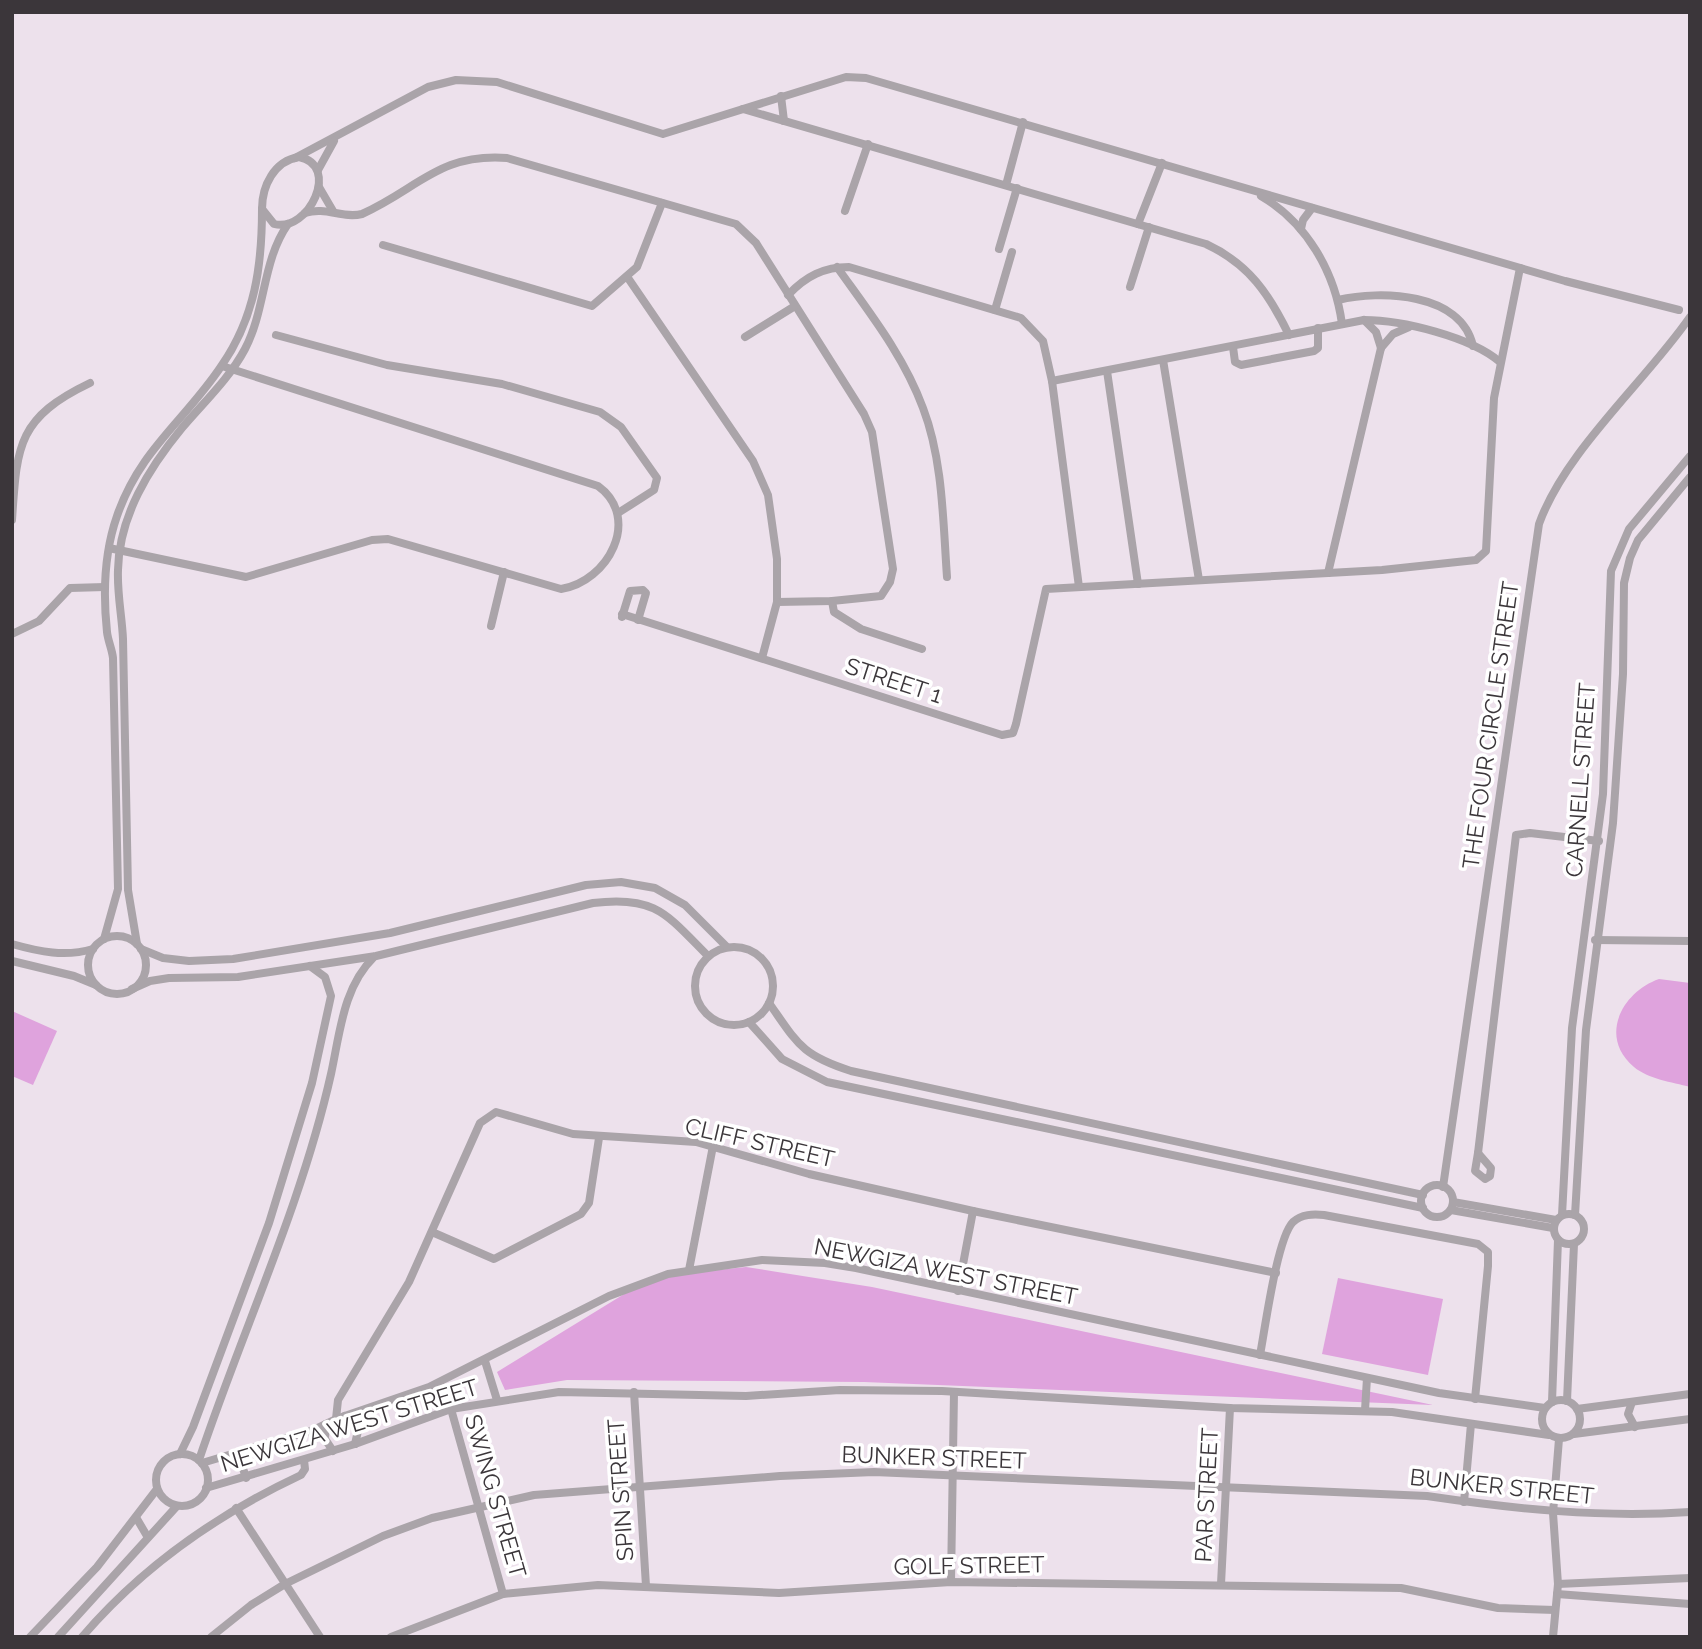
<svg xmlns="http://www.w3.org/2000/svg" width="1702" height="1649" viewBox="0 0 1702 1649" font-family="Raleway,sans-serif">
	<rect width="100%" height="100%" fill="#ede1ec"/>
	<g fill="#dfa3dd">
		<path d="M1659,979L1690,983V1087C1672,1082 1648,1079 1634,1067C1598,1037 1622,992 1659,979Z"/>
		<polygon points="12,1011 57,1031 33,1085 12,1076"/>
		<polygon points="746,1267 872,1287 1433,1405 864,1382 567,1380 505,1390 497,1372 652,1277"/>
		<polygon points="1338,1278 1443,1299 1428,1375 1322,1354"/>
	</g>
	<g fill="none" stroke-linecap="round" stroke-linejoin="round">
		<g stroke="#aaa4a9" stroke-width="8">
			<polyline points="781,96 784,121"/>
			<path d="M743,109L1206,244C1249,264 1269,294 1289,335"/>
			<path d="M299,157C341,165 309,233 274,224L262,209C262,186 274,161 299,157Z"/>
			<polyline points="295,158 428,87 456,80 497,82 663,134 846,77 866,78 1565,281 1679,310"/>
			<polyline points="318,170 334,141"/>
			<polyline points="1006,185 1023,122"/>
			<polyline points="319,187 333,211"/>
			<path d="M1261,196C1307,223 1335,272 1342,324"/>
			<polyline points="845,211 868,144"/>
			<path d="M305,213C326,206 342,219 362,214C418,189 439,153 507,158L736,224L756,243L864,414L872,432L893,569L890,582L881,596L832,601L777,602V559L768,495L753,461L628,278"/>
			<polyline points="1138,224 1162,163"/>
			<polyline points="1301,229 1303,220 1312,208"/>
			<polyline points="383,245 592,306 637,267 662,203"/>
			<polyline points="999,249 1017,188"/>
			<path d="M837,267C869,312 904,356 923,408C943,460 943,522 947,577"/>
			<polyline points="1130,287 1149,227"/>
			<path d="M788,295C806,276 824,267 849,267L1021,318L1043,341L1052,381L1079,587"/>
			<path d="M1338,300C1380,290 1461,292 1473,346"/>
			<polyline points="995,310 1012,252"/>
			<polyline points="1364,320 1376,332 1381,348"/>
			<polyline points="276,335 387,365 502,384 600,412 621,427 657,478 654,490 618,513"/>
			<polyline points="745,337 795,306"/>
			<polyline points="1233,347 1235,362 1241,365 1314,351 1318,348 1318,328"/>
			<polyline points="1163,360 1199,580"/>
			<polyline points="1107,371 1138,584"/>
			<path d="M1052,381L1364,320C1402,320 1471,337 1500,362"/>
			<path d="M12,520C17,446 17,418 90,383"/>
			<path d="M109,548L246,577L372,540L388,539L561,589C608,582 642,518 598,486L222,366"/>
			<polyline points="1328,573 1381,348 1393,334 1409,327"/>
			<polyline points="832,601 834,612 861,629 922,649"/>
			<polyline points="622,614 1002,735 1013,733 1016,724 1046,589 1382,570 1476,560 1486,551 1494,398 1520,268"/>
			<polyline points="622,617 630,591 643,590 646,593 638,620"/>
			<polyline points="491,626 504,572"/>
			<polyline points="12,634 39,621 70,588 105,587"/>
			<polyline points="762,658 777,602"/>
			<circle cx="117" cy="965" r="29"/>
			<path d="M104,939L118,889L113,658C112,649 108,641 107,632C103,594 104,553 117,516C140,449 185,421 222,365C255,317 262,266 262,209"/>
			<polyline points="1595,940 1690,941"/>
			<path d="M12,944C40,952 65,957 93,949"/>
			<path d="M137,944L128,890L123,639C122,616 117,594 118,570C119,516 149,468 182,428C204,402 229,379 245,349C266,309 262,261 288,224"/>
			<circle cx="734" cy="986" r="39"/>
			<polyline points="141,949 163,958 189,961 233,959 390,933 586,885 621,882 655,888 685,905 727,947"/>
			<polyline points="12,961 74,976 96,985"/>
			<path d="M132,989L150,981L169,978L238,977L376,956L593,903C656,895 667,915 708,956"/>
			<path d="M769,1003C798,1044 801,1055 851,1071L1423,1195"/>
			<polyline points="749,1022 782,1059 827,1082 1423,1208"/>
			<polyline points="1478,1153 1516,835 1530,833 1599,841"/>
			<polygon points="1478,1153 1491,1168 1490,1176 1485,1179 1475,1171"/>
			<circle cx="1437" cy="1201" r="16"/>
			<path d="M1443,1187L1539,524C1565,451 1645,382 1690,317"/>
			<polyline points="1453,1202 1556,1220"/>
			<polyline points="1451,1210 1553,1228"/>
			<circle cx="1569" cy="1229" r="15"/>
			<polyline points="1562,1215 1572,1028 1603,794 1611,571 1629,529 1690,456"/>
			<polyline points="1575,1215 1586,1030 1613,823 1623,674 1624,583 1630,558 1638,540 1690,477"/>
			<polyline points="432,1232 494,1259 581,1214 589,1203 599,1138"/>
			<polyline points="689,1270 713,1146"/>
			<polyline points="958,1291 973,1211"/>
			<path d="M1260,1355C1265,1329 1277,1238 1293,1222C1302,1214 1313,1214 1324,1215L1478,1244L1488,1252V1266L1475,1399"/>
			<polyline points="485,1361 497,1400"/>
			<polyline points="634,1392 646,1586"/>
			<circle cx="1561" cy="1419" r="19"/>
			<polyline points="1567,1401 1574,1244"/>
			<polyline points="1552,1402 1558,1240"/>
			<polyline points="1632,1402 1628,1414 1635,1427"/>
			<polyline points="451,1409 503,1594"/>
			<polyline points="1577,1409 1690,1394"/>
			<polyline points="1365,1410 1367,1378"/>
			<polyline points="345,1416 351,1419 358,1431 355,1444"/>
			<polyline points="336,1419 338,1400 409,1282 480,1123 496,1112 573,1134 696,1142 809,1174 973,1211 1276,1273"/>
			<polyline points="326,1424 325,1439 333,1451"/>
			<polyline points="1574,1434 1690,1419"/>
			<polyline points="238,1452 246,1478"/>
			<circle cx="182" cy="1480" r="26"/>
			<polyline points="180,1454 193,1427 269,1223 312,1083 331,996 325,977 310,966"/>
			<path d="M199,1460C242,1331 301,1207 331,1074C340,1033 343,987 374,957"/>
			<polyline points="202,1463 313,1430 336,1419 429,1387 609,1296 668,1274 762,1260 825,1263 856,1268 1439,1393 1545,1408"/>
			<polyline points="206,1488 355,1444 451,1409 559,1392 746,1396 840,1390 942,1391 1230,1408 1392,1412 1549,1435"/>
			<polyline points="1464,1502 1471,1424"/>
			<polyline points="236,1508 320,1637"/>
			<polyline points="137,1519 147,1536"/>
			<polyline points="951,1582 954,1392"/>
			<polyline points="1221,1584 1230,1408"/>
			<polyline points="1558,1584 1690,1578"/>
			<polyline points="1557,1594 1690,1604"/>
			<polyline points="30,1637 97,1567 157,1489"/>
			<polyline points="58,1637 177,1506"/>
			<path d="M82,1637C142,1567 218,1514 301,1475L305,1469L304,1460"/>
			<path d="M211,1637L251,1605L285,1584L383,1536L432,1518L534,1495L780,1476L874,1472L1427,1496C1515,1509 1600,1518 1690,1512"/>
			<polyline points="391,1637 503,1594 598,1585 779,1593 951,1582 1401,1588 1498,1608 1555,1610"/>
			<polyline points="1553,1637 1558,1584 1553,1513 1559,1439"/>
		</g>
	</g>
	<g text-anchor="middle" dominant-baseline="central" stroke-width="7" stroke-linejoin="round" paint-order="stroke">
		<g font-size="23" fill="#3b363a" stroke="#fff">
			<text transform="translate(894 680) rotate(18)">STREET 1</text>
			<text transform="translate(1490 725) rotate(-82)">THE FOUR CIRCLE STREET</text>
			<text transform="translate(1580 780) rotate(-86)">CARNELL STREET</text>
			<text transform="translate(760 1142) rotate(13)">CLIFF STREET</text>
			<text transform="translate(946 1271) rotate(11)">NEWGIZA WEST STREET</text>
			<text transform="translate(349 1425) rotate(-17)">NEWGIZA WEST STREET</text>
			<text transform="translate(934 1457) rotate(2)">BUNKER STREET</text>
			<text transform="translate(1502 1486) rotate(6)">BUNKER STREET</text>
			<text transform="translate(620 1490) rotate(-94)">SPIN STREET</text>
			<text transform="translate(1206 1495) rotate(-87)">PAR STREET</text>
			<text transform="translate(496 1496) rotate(74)">SWING STREET</text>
			<text transform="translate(969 1565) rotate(-1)">GOLF STREET</text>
		</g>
	</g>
	<rect width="1702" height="1649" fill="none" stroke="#3b363a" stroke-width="28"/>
</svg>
